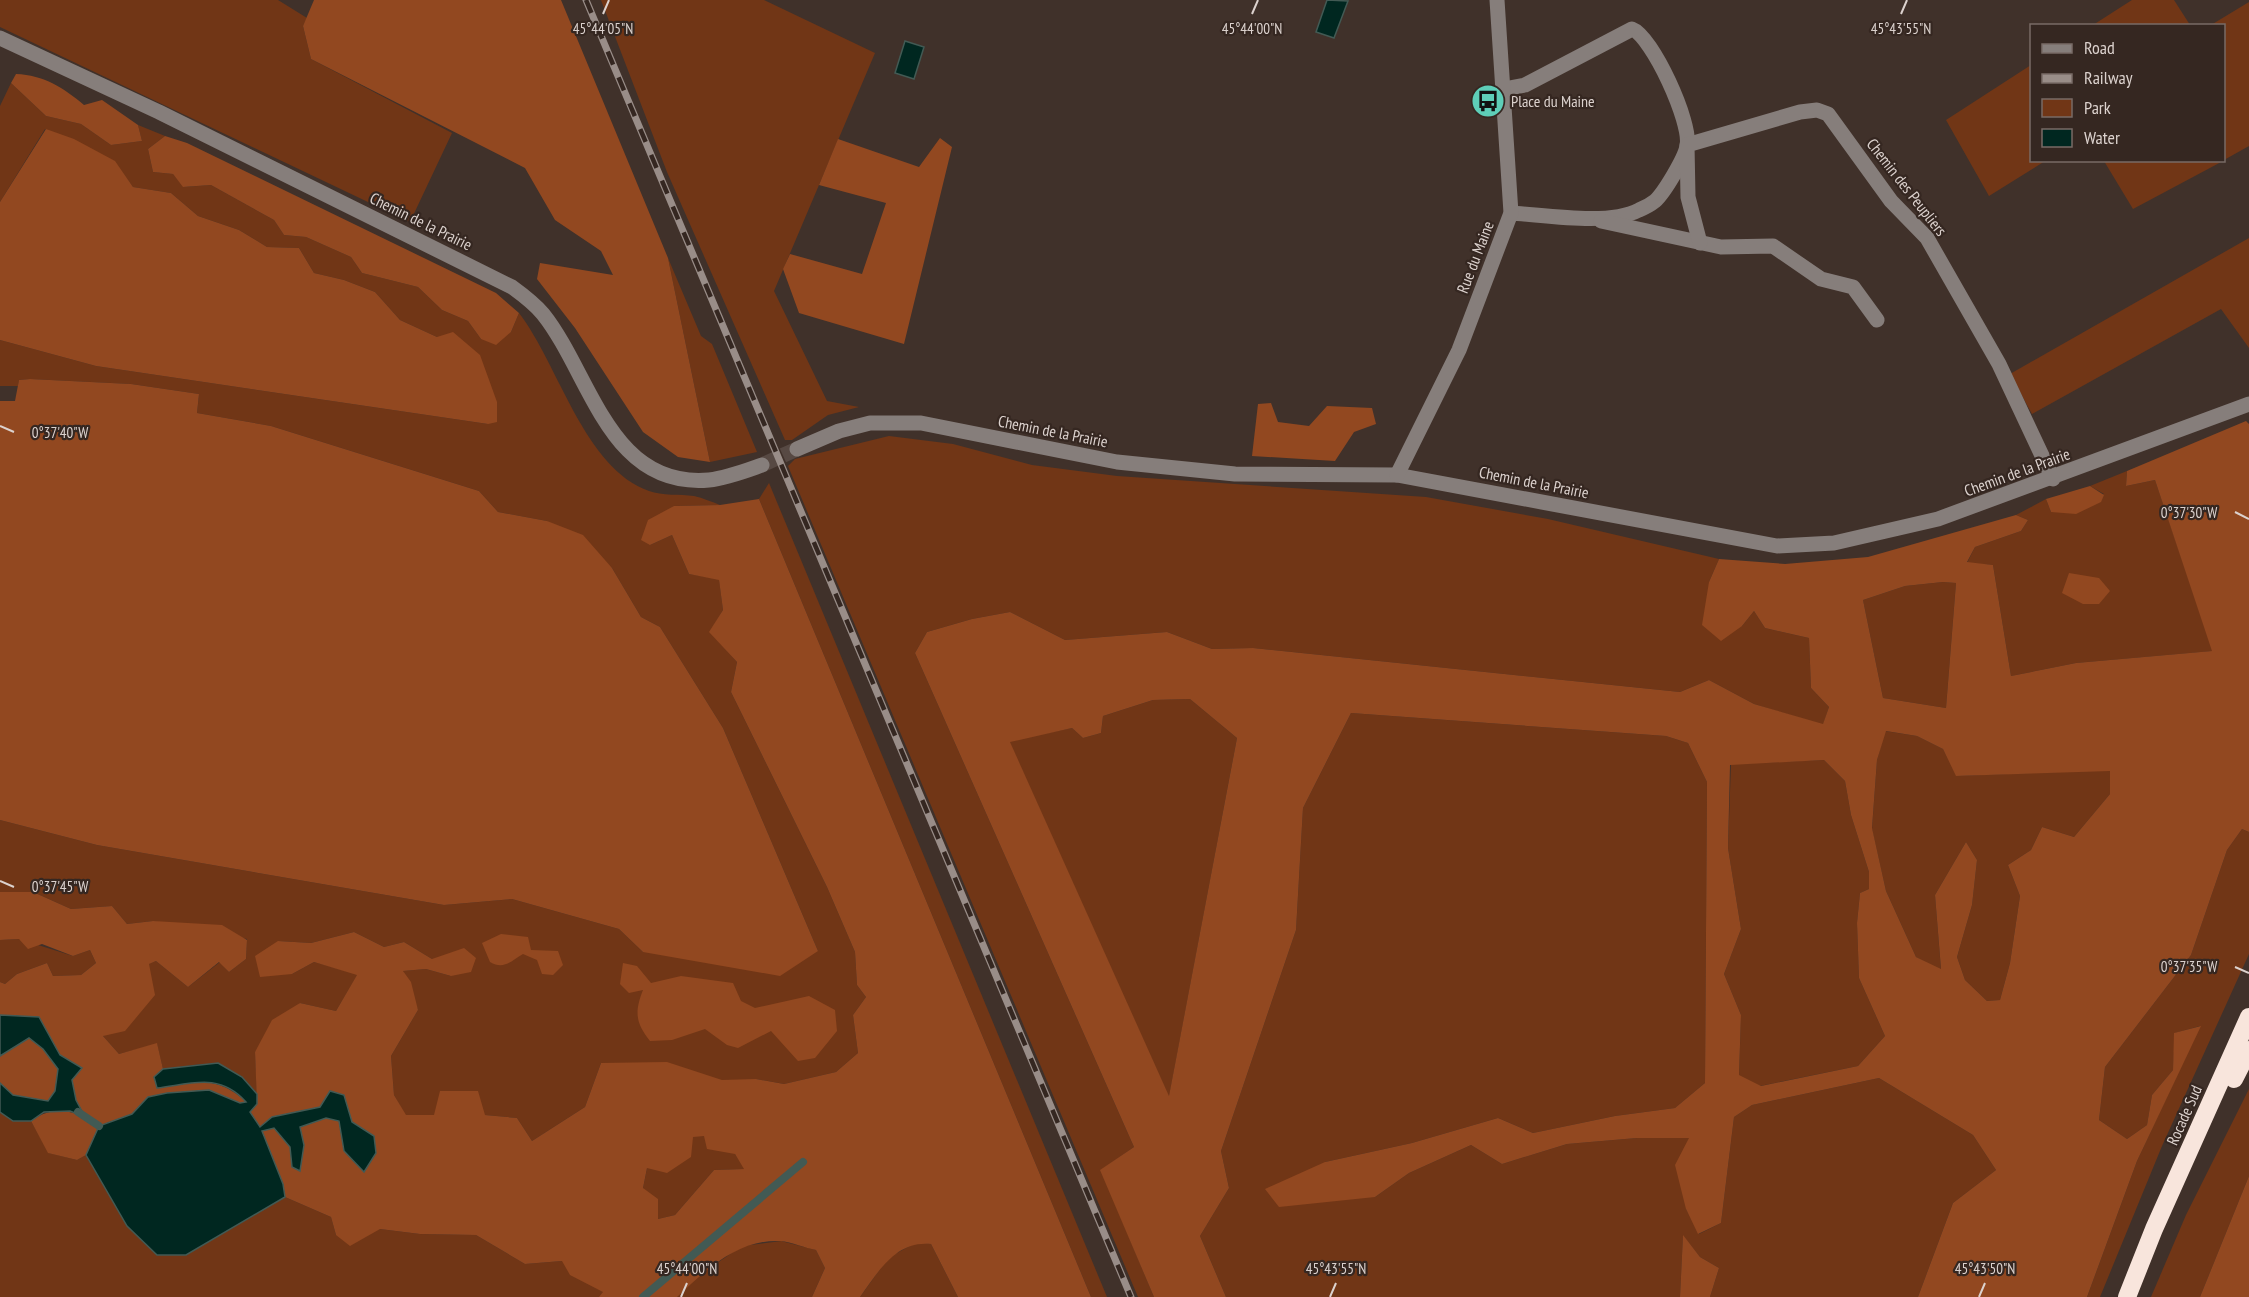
<svg xmlns="http://www.w3.org/2000/svg" width="2249" height="1297" viewBox="0 0 2249 1297" font-family="'PT Sans Narrow',sans-serif">
	<rect width="100%" height="100%" fill="#40312a"/>
	<g fill="#713616">
		<polygon points="0,0 278,0 307,18 303,26 311,59 452,133 410,222 0,27"/>
		<polygon points="601,0 764,0 875,53 774,291 827,401 859,407 828,415 792,440 785,440 667,172"/>
		<polygon points="2132,0 2174,0 2190,25 2093,25"/>
		<polygon points="2249,2 2249,146 2224,160 2224,26 2211,25"/>
		<polygon points="2031,65 2032,160 2045,161 1989,196 1946,120"/>
		<path d="M11,83L46,116L81,124L111,145L142,141L138,125L165,136L148,149L153,172L173,174L184,187L211,185L274,220L284,235L306,237L351,257L362,273L418,287L442,310L468,321L481,339L511,332L519,313C559,365 584,468 649,491C662,496 680,494 694,496C703,498 712,502 720,505L674,506L650,545L672,535L689,574L719,579L723,610L710,632L737,662L731,692L827,887L855,952L857,985L866,997L853,1015L858,1053L836,1072L784,1084L756,1079L735,1154L745,1169L714,1170L675,1215L658,1219L643,1188L647,1168L601,1063L585,1107L532,1141L517,1118L485,1115H405L394,1095L391,1056L418,1010L403,971L426,969L451,976L432,959L404,942L384,947L354,932L311,943L278,941L292,974L314,962L358,974L336,1011L300,1003L255,1052L257,1094C221,1054 212,1064 163,1069L157,1044L119,1054L103,1036L148,964L156,961L188,987L220,962L229,972L246,959L247,939L153,921L127,924L112,906L71,909L33,892H0V820L97,845L444,905L512,899L619,929L643,952L818,951L723,728L660,627L641,617L612,568L547,521L498,512L479,491L271,426L197,413L199,394L131,384L30,379L19,380L18,386H0V340L96,366L488,424L437,337L400,320L375,292L344,280L314,273L299,248L267,247L239,230L198,216L171,193L133,187L114,161L45,129L0,202V106Z"/>
		<polygon points="2104,161 2223,161 2133,209"/>
		<polygon points="2249,238 2249,348 2221,309 2032,414 2010,374"/>
		<polygon points="668,258 701,336 712,344 757,452 710,462"/>
		<polygon points="889,436 953,444 1032,465 1117,476 1426,497 1548,519 1719,559 1709,582 1742,626 1754,611 1765,628 1809,638 1811,688 1829,707 1823,725 1754,704 1709,680 1680,692 1253,648 1212,649 1167,632 1065,640 1010,612 972,619 927,632 915,653 1134,1147 1101,1170 1154,1297 1138,1297 788,466 795,459"/>
		<polygon points="2127,471 2126,486 2155,480 2213,651 2076,663 2011,676 1993,565 1967,563 1975,547 2021,531 2028,520 2016,515 2046,499 2051,512 2104,494 2090,486"/>
		<polygon points="769,483 1107,1297 1091,1297 759,499"/>
		<polygon points="1943,582 1956,583 1946,708 1883,698 1863,600 1905,586"/>
		<polygon points="1190,699 1237,738 1169,1097 1009,741 1072,728 1083,738 1101,733 1103,716 1153,700"/>
		<polygon points="1351,713 1666,736 1688,743 1707,782 1705,1083 1675,1108 1615,1116 1533,1133 1498,1118 1412,1143 1325,1162 1375,1197 1409,1173 1471,1145 1502,1164 1567,1144 1637,1138 1690,1138 1686,1209 1699,1234 1721,1223 1734,1117 1752,1105 1879,1078 1973,1135 1996,1170 1953,1203 1918,1297 1710,1297 1719,1268 1700,1257 1683,1236 1680,1297 1226,1297 1200,1236 1229,1188 1221,1151 1296,930 1303,808"/>
		<polygon points="1885,731 1917,736 1943,749 1957,776 2110,770 2110,794 2074,837 2042,827 2031,850 2008,865 2020,896 2010,963 2000,1000 1987,1001 1965,980 1957,957 1972,905 1977,860 1966,842 1935,895 1941,970 1916,957 1886,891 1872,829 1877,760"/>
		<polygon points="1824,760 1845,781 1851,815 1869,872 1869,889 1860,893 1857,923 1859,978 1885,1036 1858,1066 1760,1086 1739,1076 1741,1015 1724,974 1741,929 1728,848 1731,764"/>
		<polygon points="2242,829 2249,832 2249,954 2162,1146 2100,1297 2087,1297 2137,1161 2200,1026 2175,1033 2173,1070 2152,1095 2147,1125 2127,1139 2099,1120 2105,1067 2191,955 2227,850"/>
		<polygon points="19,939 73,956 90,950 96,963 81,975 53,976 47,963 17,974 5,984 0,982 0,940"/>
		<polygon points="2249,1089 2249,1176 2200,1297 2151,1297 2186,1215"/>
		<polygon points="0,1112 13,1121 31,1121 49,1153 77,1160 86,1155 127,1226 157,1255 212,1240 285,1197 331,1217 336,1235 380,1229 420,1234 476,1235 525,1264 562,1261 704,1272 742,1246 781,1241 816,1250 825,1268 812,1297 0,1297"/>
		<polygon points="917,1242 931,1244 958,1297 860,1297 888,1258"/>
	</g>
	<g fill="#924820" fill-rule="evenodd">
		<polygon points="314,0 561,0 668,258 710,462 678,457 643,432 575,328 537,279 540,263 613,275 601,251 555,220 525,168 311,59 303,26"/>
		<path d="M16,74C44,75 64,88 84,105L102,100L138,125L142,141L111,145L81,124L46,116L11,83Z"/>
		<polygon points="46,129 74,139 115,161 133,187 171,193 198,216 239,230 267,247 299,248 314,273 344,280 375,292 400,320 437,337 453,332 480,355 497,402 497,422 488,424 96,366 0,340 0,202"/>
		<polygon points="165,136 187,143 496,293 519,313 511,332 496,345 481,339 468,321 442,310 418,287 362,273 351,257 306,237 284,235 274,220 211,185 183,187 173,174 153,172 148,149"/>
		<polygon points="940,138 952,147 904,344 799,313 783,269 790,254 862,274 886,203 819,185 838,139 919,167"/>
		<polygon points="30,379 131,384 199,394 197,413 271,426 479,491 498,512 547,521 583,535 612,568 641,617 660,627 723,728 818,951 780,976 643,952 619,929 512,899 444,905 97,845 0,820 0,401 15,401 19,380"/>
		<polygon points="1271,403 1278,422 1309,426 1327,406 1372,408 1376,424 1354,432 1335,461 1252,456 1258,404"/>
		<path d="M2246,421L2249,424V832L2242,829L2227,850L2191,955L2105,1067L2099,1120L2127,1139L2147,1125L2152,1095L2173,1070L2174,1033L2201,1026L2137,1161L2087,1297H1918L1953,1203L1996,1170L1973,1135L1879,1078L1752,1105L1734,1117L1721,1223L1698,1234L1686,1209L1675,1165L1689,1138H1637L1567,1144L1502,1164L1471,1145L1409,1173L1375,1197L1279,1207L1265,1189L1325,1162L1412,1143L1498,1118L1533,1133L1615,1116L1675,1108L1705,1083L1707,782L1688,743L1666,736L1351,713L1303,808L1296,930L1221,1151L1229,1188L1200,1236L1226,1297H1154L1100,1170L1134,1147L915,653L927,632L972,619L1010,612L1065,640L1167,632L1212,649L1253,648L1680,692L1709,680L1754,704L1823,724L1829,707L1811,688L1809,638L1765,628L1754,611L1742,626L1721,641L1702,625L1709,582L1719,559L1785,564L1868,557L2016,515L2028,520L2021,531L1975,547L1967,562L1993,565L2011,676L2076,663L2212,651L2155,480L2126,486L2127,471ZM1943,582L1956,583L1946,708L1883,698L1863,600L1905,586ZM1190,699L1237,738L1169,1096L1010,742L1072,728L1083,738L1101,733L1103,716L1153,700ZM1886,731L1917,736L1943,749L1956,776L2110,771V794L2074,837L2042,827L2031,850L2008,865L2020,896L2010,963L2000,1000L1987,1001L1965,980L1957,957L1972,905L1977,860L1966,842L1935,895L1941,969L1916,957L1886,891L1872,828L1877,760ZM1824,760L1845,781L1851,815L1869,872V889L1860,893L1857,923L1859,978L1885,1036L1858,1066L1761,1086L1739,1075L1741,1015L1724,974L1741,929L1728,848L1730,765Z"/>
		<polygon points="2090,486 2104,495 2101,502 2076,514 2051,512 2046,499"/>
		<path d="M759,499L1091,1297H958L931,1244C896,1240 878,1272 860,1297H812L825,1268L816,1250C805,1248 792,1242 780,1241C738,1239 706,1270 677,1297H599L603,1292L570,1275L562,1261L525,1264L476,1235L420,1234L380,1229L350,1246L336,1235L331,1217L285,1197L283,1184L262,1131L274,1128L290,1147L292,1167L304,1145L300,1127L326,1118L340,1121L344,1151L364,1172L344,1095L321,1107L272,1117L260,1128L250,1112L257,1104L255,1052L272,1020L300,1003L336,1011L357,975L314,962L292,974L260,977L255,956L278,941L311,943L354,932L384,947L404,942L432,959L464,948L476,958L471,972L451,976L426,969L403,971L411,982L418,1010L391,1056L394,1095L406,1115H434L440,1091H478L485,1115L517,1118L532,1141L585,1107L601,1063L667,1062L722,1080L756,1079L784,1084L836,1072L858,1053L853,1015L866,997L857,985L855,952L827,887L731,692L737,662L709,632L723,610L719,580L689,574L672,535L650,545L641,540L648,520L674,506L720,505ZM704,1136L707,1149L735,1154L744,1169L714,1170L675,1215L658,1219V1199L643,1188L647,1168L667,1173L691,1157L693,1137Z"/>
		<polygon points="2069,573 2099,578 2110,591 2099,604 2083,604 2062,593"/>
		<path d="M0,892H33L71,909L112,906L127,924L153,921L222,925L247,940L246,959L229,972L219,962L188,987L156,961L149,964L155,995L125,1031L103,1036L119,1054L157,1043L163,1069L154,1077L157,1088C197,1083 213,1073 247,1102L240,1103L186,1093H167L148,1097L132,1114L99,1126L86,1155L77,1160L48,1153L31,1121C51,1107 64,1110 85,1116L76,1100L72,1080L39,1017L0,1015V982L5,984L17,974L47,963L53,976L81,975L96,963L90,950L73,956L42,944L28,949L19,939L0,940Z"/>
		<path d="M501,934L528,937L531,950L558,951L563,965L553,975L542,974L537,960L523,954C511,961 504,970 490,962L482,943Z"/>
		<path d="M623,963L637,966L651,983L681,976L733,983L741,1001L755,1008L809,996L835,1010L837,1031L815,1058L798,1061L771,1031L738,1048L727,1045L705,1029L672,1040L650,1041C636,1023 634,1013 643,990L629,993L620,984Z"/>
		<polygon points="29,1038 43,1049 58,1069 55,1091 48,1101 13,1095 0,1083 0,1056"/>
		<polygon points="2249,1176 2249,1297 2200,1297"/>
		<polygon points="1683,1235 1700,1257 1719,1268 1710,1297 1680,1297"/>
	</g>
	<g fill="#002720" stroke="#425a54" stroke-width="1.5">
		<polygon points="1327,0 1348,1 1334,38 1316,32"/>
		<polygon points="905,41 924,47 914,79 895,73"/>
		<polygon points="0,1015 39,1017 60,1055 82,1068 72,1080 76,1100 85,1117 70,1111 44,1112 31,1121 13,1121 0,1112 0,1083 13,1095 48,1101 55,1091 58,1069 43,1049 29,1038 0,1056"/>
		<path d="M218,1063L242,1077L257,1094V1104L250,1112L260,1127L272,1117L320,1107L330,1091L344,1095L352,1122L374,1136L376,1153L364,1172L344,1151L339,1121L326,1118L300,1127L304,1145L300,1171L292,1167L290,1147L274,1128L262,1131L283,1184L285,1197L186,1255H157L127,1226L86,1155L99,1126L132,1114L148,1097L167,1093L209,1090L240,1103L246,1102C219,1072 191,1084 157,1088L154,1077L163,1069Z"/>
	</g>
	<g fill="none" stroke-linecap="round" stroke-linejoin="round">
		<g stroke="#425a54" stroke-width="8">
			<polyline points="78,1112 99,1126"/>
			<polyline points="643,1297 803,1162"/>
		</g>
		<polyline stroke="#574943" stroke-width="15" stroke-dasharray="15 8" stroke-linecap="butt" points="762,465 797,449"/>
		<g stroke="#867e7b" stroke-width="15">
			<path d="M0,38L159,112L512,287C523,295 534,303 543,314C591,374 609,489 709,480C727,478 745,471 762,465"/>
			<path d="M1504,89L1525,85L1632,29C1652,36 1692,123 1687,146C1685,158 1664,193 1655,201C1650,205 1644,208 1639,210C1609,226 1545,215 1511,213"/>
			<polyline points="1601,221 1721,247 1773,246 1821,279 1853,287 1877,320"/>
			<polyline points="1700,243 1688,197 1687,145 1800,112 1817,110 1828,114 1891,201 1927,238 1999,364 2053,479"/>
			<polyline points="797,449 839,431 870,423 921,423 1117,462 1235,474 1397,475 1777,546 1834,543 1938,519 2249,404"/>
			<polyline points="1397,475 1459,350 1511,213 1497,0"/>
		</g>
		<g stroke="#f8e5dc" stroke-width="18">
			<polyline points="2234,1079 2249,1050"/>
			<polyline points="2127,1297 2154,1229 2249,1017"/>
		</g>
		<defs>
			<polyline id="rail" points="586,0 1131,1297"/>
		</defs>
		<use href="#rail" stroke="#998d88" stroke-width="7"/>
		<use href="#rail" stroke="#352721" stroke-width="4.5" stroke-dasharray="14" stroke-linecap="butt"/>
	</g>
	<path fill="none" stroke="#dcd2ce" stroke-width="2" d="M603,14L609,0M1252,14L1258,0M1901,14L1907,0M0,426L14,432M2235,512L2249,519M0,881L14,887M2235,967L2249,973M681,1297L687,1283M1330,1297L1336,1283M1979,1297L1985,1283"/>
	<defs>
		<symbol id="bus-disc" viewBox="-11 -11 22 22"><circle r="9.5" fill="#5eceb8" stroke="#352721"/><path d="M-5-6H5V4H4V6H2V4H-2V6H-4V4H-5ZM-3.5-4V0h7V-4ZM-3.5 1.2v1.5H-2V1.2ZM2 1.2v1.5H3.5V1.2Z" fill="#111"/></symbol>
	</defs>
	<g fill-rule="evenodd">
		<use href="#bus-disc" x="1469" y="82" width="38" height="38"/>
	</g>
	<g text-anchor="middle" dominant-baseline="central" stroke-width="4.5" stroke-linejoin="round" paint-order="stroke">
		<g font-size="16" fill="#dcd2ce" stroke="#352721" text-anchor="start">
			<text x="1511" y="101">Place du Maine</text>
		</g>
		<g font-size="16" fill="#dcd2ce" stroke="#352721">
			<text transform="translate(1907 187) rotate(52)">Chemin des Peupliers</text>
			<text transform="translate(421 221) rotate(26)">Chemin de la Prairie</text>
			<text transform="translate(1475 257) rotate(-69)">Rue du Maine</text>
			<text transform="translate(1053 431) rotate(11)">Chemin de la Prairie</text>
			<text transform="translate(2017 472) rotate(-20)">Chemin de la Prairie</text>
			<text transform="translate(1534 482) rotate(11)">Chemin de la Prairie</text>
			<text transform="translate(2184 1115) rotate(-66)">Rocade Sud</text>
		</g>
	</g>
	<g font-size="15" text-anchor="middle" fill="#dcd2ce" stroke="#352721" stroke-width="4.5" stroke-linejoin="round" paint-order="stroke">
		<text x="603" y="34">45°44'05"N</text>
		<text x="1252" y="34">45°44'00"N</text>
		<text x="1901" y="34">45°43'55"N</text>
		<text x="60" y="438">0°37'40"W</text>
		<text x="2189" y="518">0°37'30"W</text>
		<text x="60" y="892">0°37'45"W</text>
		<text x="2189" y="972">0°37'35"W</text>
		<text x="687" y="1274">45°44'00"N</text>
		<text x="1336" y="1274">45°43'55"N</text>
		<text x="1985" y="1274">45°43'50"N</text>
	</g>
	<rect x="2030" y="24" width="195" height="138" fill="#352721" stroke="#786b66" stroke-width="1.5"/>
	<rect x="2042" y="44" width="30" height="9" fill="#867e7b" stroke="#786b66" stroke-width="1.5"/>
	<text x="2084" y="54" font-size="18" fill="#dcd2ce">Road</text>
	<rect x="2042" y="74" width="30" height="9" fill="#998d88" stroke="#786b66" stroke-width="1.5"/>
	<text x="2084" y="84" font-size="18" fill="#dcd2ce">Railway</text>
	<rect x="2042" y="99" width="30" height="18" fill="#713616" stroke="#786b66" stroke-width="1.5"/>
	<text x="2084" y="114" font-size="18" fill="#dcd2ce">Park</text>
	<rect x="2042" y="129" width="30" height="18" fill="#002720" stroke="#786b66" stroke-width="1.5"/>
	<text x="2084" y="144" font-size="18" fill="#dcd2ce">Water</text>
</svg>
